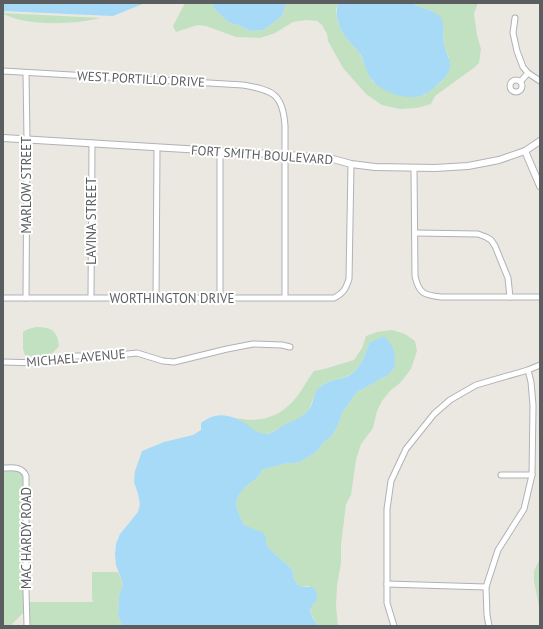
<svg xmlns="http://www.w3.org/2000/svg" width="543" height="629" viewBox="0 0 543 629" font-family="'PT Sans',sans-serif">
	<rect width="100%" height="100%" fill="#ebe8e2"/>
	<g fill="#c2e1c0">
		<polygon points="184,3 214,3 213,7 230,23 241,26 250,31 263,30 273,23 282,16 285,6 285,3 338,3 336,10 338,23 342,31 349,41 359,52 372,81 387,90 395,94 424,95 441,82 447,75 449,57 444,46 443,22 432,11 415,5 413,3 478,3 474,14 477,35 481,49 479,63 475,67 435,96 431,104 417,108 400,109 382,105 366,94 343,68 328,41 327,34 322,25 317,21 306,20 293,22 275,33 260,38 236,37 206,26 198,25 176,32 173,26 184,5"/>
		<path d="M3,13L101,18C75,24 47,25 21,20C15,19 9,16 3,14Z"/>
		<path d="M36,327C51,327 57,330 59,346C49,359 40,358 25,355L23,349V332L28,329Z"/>
		<path d="M392,330L405,334L415,341L417,351L411,369L400,383L390,391L382,401L377,411L373,428L361,444L356,460L351,495L346,504L341,545V563L337,585L336,606L338,626H318L311,614V607L314,604L309,586L301,587L298,585L294,579L292,569L276,555L268,547L266,542L265,537L244,525L238,512L236,505L238,496L241,491L245,487L256,479L262,470L267,468L277,466L283,464L293,463L300,462L316,452L325,441L332,436L338,425L342,413L357,392L388,375L395,367L369,343C365,357 358,374 342,378C334,380 326,381 320,387C313,393 313,404 307,412C302,419 292,422 284,426C279,428 275,431 270,433C268,434 264,434 261,434C255,432 250,427 245,424C242,422 238,420 235,418C257,423 279,418 294,400C302,391 307,380 314,371L324,369L354,360L362,348L366,336L377,332Z"/>
		<path d="M3,470C11,471 20,469 23,477L24,612L10,626H3Z"/>
		<polygon points="540,558 540,612 534,581 534,571"/>
		<polygon points="92,572 118,572 123,584 119,596 118,616 123,626 30,626 29,602 93,602 92,598"/>
	</g>
	<g fill="#a6daf7">
		<polygon points="3,3 145,3 113,16 3,11"/>
		<polygon points="214,3 285,3 285,6 282,16 273,23 263,30 250,31 241,26 230,23 222,16 213,7"/>
		<path d="M338,3H413L415,5C425,9 439,11 443,22C444,28 443,38 444,44C445,52 451,58 450,67C449,74 443,80 438,84C434,88 428,93 423,95C408,101 383,93 373,81C365,73 365,59 358,51C356,48 352,45 350,42C340,31 334,18 338,3Z"/>
		<path d="M384,336C395,348 395,351 395,367L388,375L357,392L342,413L338,425L332,436L325,441L316,452L300,462L293,463L283,464L277,466L267,468L262,470L256,479L245,487L238,496L236,505L238,512L244,525L262,532L266,537V542L268,547L276,555L292,569L294,579L298,585L302,587H313C325,602 307,603 311,614C312,618 316,622 318,626H123L118,616L119,596L123,584L116,565L115,555L116,544L120,534L138,512L140,504L138,494L134,482L135,471L142,451L164,442L193,435L201,430V423C204,421 206,419 209,418C222,412 235,417 246,424C253,429 259,435 268,434C274,432 279,428 284,425C292,421 300,419 306,413C308,411 310,408 311,406C314,400 314,391 320,387C327,381 334,380 343,378C358,374 365,357 369,343Z"/>
	</g>
	<g fill="none" stroke-linecap="round" stroke-linejoin="round">
		<defs>
			<g id="minor">
				<polyline points="515,18 513,33 517,51 523,67 528,73 540,81"/>
				<path d="M3,71L243,85C273,90 283,94 285,126V297"/>
				<polyline points="26,73 27,140 26,298"/>
				<circle cx="516" cy="86" r="6"/>
				<polyline points="520,82 528,73"/>
				<path d="M414,168L415,276C419,294 424,295 441,297H540"/>
				<polyline points="415,233 478,234 486,237 491,240 495,246 508,278 510,297"/>
				<polyline points="220,297 220,151"/>
				<path d="M3,298H334C344,293 346,288 349,279L351,164"/>
				<polyline points="91,298 92,143"/>
				<polyline points="156,298 157,148"/>
				<polyline points="3,362 40,363 74,356 109,356 137,353 163,361 174,362 227,349 253,344 282,345 290,347"/>
				<path d="M3,468C12,468 22,466 26,476V591L27,626"/>
				<polyline points="501,475 532,475"/>
				<polyline points="387,584 486,587"/>
				<polyline points="394,626 387,603 387,509 391,481 406,449 434,414 450,400 476,385 528,370 540,365"/>
				<polyline points="489,626 487,615 486,587 498,550 524,509 532,475 533,405 531,382 528,370"/>
			</g>
			<g id="tertiary">
				<polyline points="3,138 302,156 333,159 351,164 375,167 435,168 468,166 499,160 525,151 540,141"/>
				<polyline points="525,151 540,186"/>
			</g>
		</defs>
		<use href="#minor" stroke="#afb2b6" stroke-width="7"/>
		<use href="#tertiary" stroke="#afb2b6" stroke-width="8"/>
		<use href="#minor" stroke="#fff" stroke-width="5"/>
		<use href="#tertiary" stroke="#fff" stroke-width="6"/>
	</g>
	<g text-anchor="middle" dominant-baseline="central" stroke-width="4" stroke-linejoin="round" paint-order="stroke">
		<g font-size="13" fill="#5a5e61" stroke="#fff">
			<text transform="translate(141 79) rotate(3)">WEST PORTILLO DRIVE</text>
			<text transform="translate(262 155) rotate(4)">FORT SMITH BOULEVARD</text>
			<text transform="translate(26 185) rotate(-90)">MARLOW STREET</text>
			<text transform="translate(91 221) rotate(-90)">LAVINA STREET</text>
			<text x="172" y="298">WORTHINGTON DRIVE</text>
			<text transform="translate(76 358) rotate(-5)">MICHAEL AVENUE</text>
			<text transform="translate(26 538) rotate(-90)">MAC HARDY ROAD</text>
		</g>
	</g>
	<rect width="543" height="629" fill="none" stroke="#5a5e61" stroke-width="8"/>
</svg>
